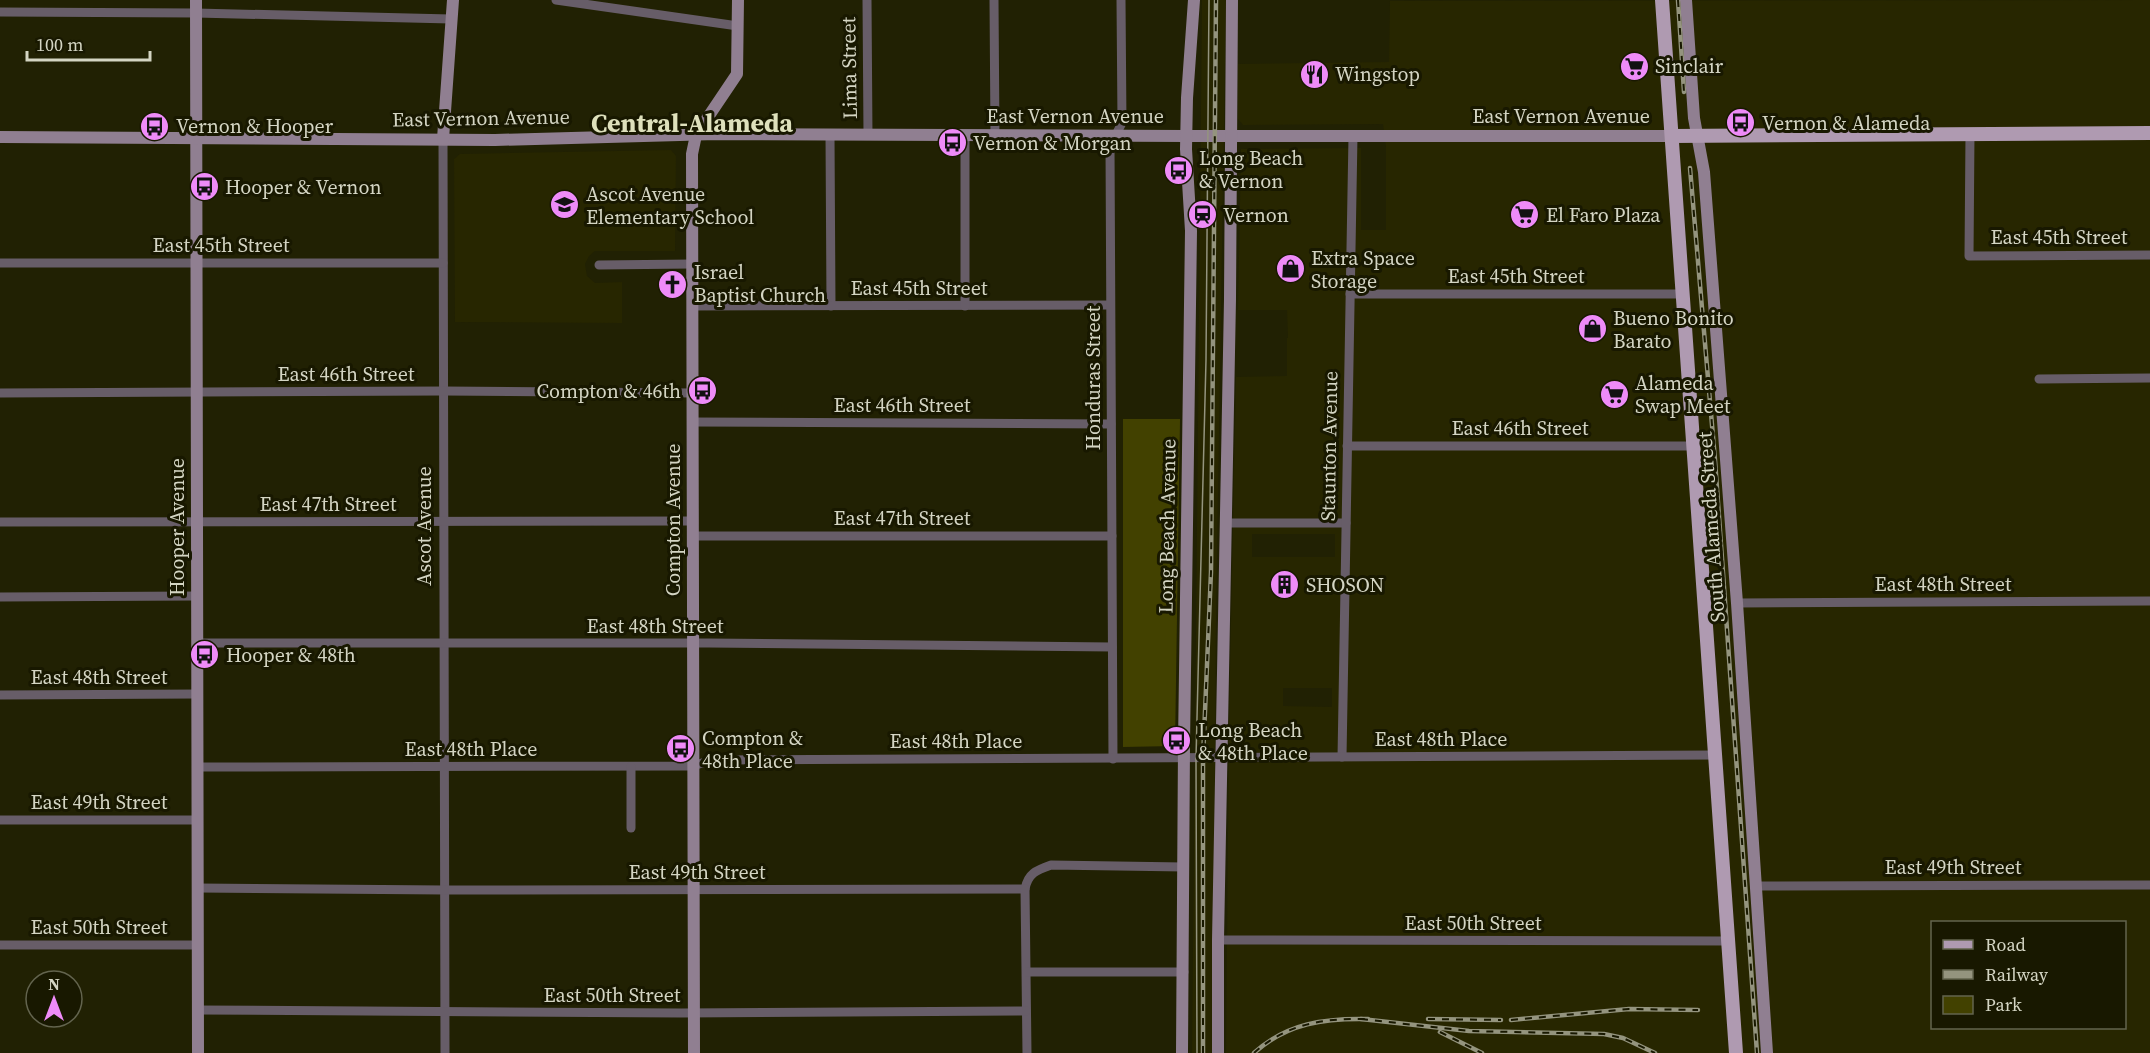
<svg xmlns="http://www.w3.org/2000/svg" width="2150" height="1053" viewBox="0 0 2150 1053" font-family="'Source Serif 4',serif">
	<rect width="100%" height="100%" fill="#212103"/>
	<g fill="#272600" fill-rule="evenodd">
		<polygon points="1202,0 1226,0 1216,622 1213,1053 1192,1053"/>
		<path d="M2150,0V1053H1226L1229,721L1236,377L1287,376V338H1288L1287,310H1238L1241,149L1361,148V230H1386V147L1383,124L1243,125L1238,119V64L1389,62L1390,1ZM1252,534H1335V557H1252ZM1283,688H1332V707L1283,706ZM1932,922H2124V1028H1932Z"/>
		<polygon points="671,150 676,156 675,251 595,251 589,256 585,264 587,276 595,283 622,282 622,323 455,322 454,159 460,154"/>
	</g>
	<polygon fill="#424100" points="1123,419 1180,419 1175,746 1123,747"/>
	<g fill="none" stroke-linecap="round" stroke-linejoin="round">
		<g stroke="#675d68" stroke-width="9">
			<polyline points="556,0 738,26"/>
			<polyline points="867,0 868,135"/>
			<polyline points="994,0 995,136"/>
			<polyline points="0,12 196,13 451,19"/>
			<polyline points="1970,134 1969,256 2150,255"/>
			<polyline points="830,135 831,306"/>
			<polyline points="443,139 445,1053"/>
			<polyline points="0,263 443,263"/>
			<polyline points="599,265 692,264"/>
			<polyline points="1350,294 1683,294"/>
			<polyline points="692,306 1110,305"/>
			<polyline points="965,306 965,136"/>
			<polyline points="2039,379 2150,378"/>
			<polyline points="0,393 444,391 693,393"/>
			<polyline points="692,422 1111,424"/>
			<polyline points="1347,446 1693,446"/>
			<polyline points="0,522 692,521"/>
			<polyline points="1226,523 1346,523"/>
			<polyline points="692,536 1112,536"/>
			<polyline points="0,597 197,596"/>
			<polyline points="1737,603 2150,601"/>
			<polyline points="197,643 709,643 1112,647"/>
			<polyline points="0,695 197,694"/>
			<polyline points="1342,757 1353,136"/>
			<polyline points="1113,759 1110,146 1122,123 1121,0"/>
			<polyline points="197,767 693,766 711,760 1715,755"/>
			<polyline points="631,767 631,828"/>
			<polyline points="0,820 197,820"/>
			<polyline points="1756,886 2150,885"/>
			<path d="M198,888L445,890L1025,889C1028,873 1037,870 1051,865L1184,867"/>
			<polyline points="1025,889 1027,1053"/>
			<polyline points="1218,940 1728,941"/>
			<polyline points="0,945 198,945"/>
			<polyline points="1027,972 1184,972"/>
			<polyline points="198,1010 681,1013 1026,1011"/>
		</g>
		<g stroke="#907f91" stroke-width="12">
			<polyline points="196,0 198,1053"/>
			<polyline points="1686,0 1694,118 1704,172 1737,603 1767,1053"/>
			<polyline points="0,137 495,140 716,134 1187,136 1672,136"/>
			<polyline points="443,139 453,0"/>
			<polyline points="694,1053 692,154 696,135 737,74 738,0"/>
			<polyline points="1182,1053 1184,745 1191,231 1186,149 1187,98 1194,0"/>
			<polyline points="1218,1053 1218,940 1230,299 1232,0"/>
		</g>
		<g stroke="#af9ab1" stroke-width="14">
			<polyline points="1662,0 1736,1053"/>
			<polyline points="1672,136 2150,133"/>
		</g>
		<polyline stroke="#94947e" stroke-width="1.5" points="1197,1053 1196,758 1206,360 1209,0"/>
		<defs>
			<g id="rail">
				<polyline points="1678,0 1684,92"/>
				<polyline points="1690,168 1715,460 1757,1053"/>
				<polyline points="1361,1019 1469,1031 1604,1034 1623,1038 1655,1053"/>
				<polyline points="1428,1019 1501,1020"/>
				<polyline points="1511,1020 1629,1009 1698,1010"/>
				<polyline points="1440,1032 1482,1053"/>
				<polyline points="1203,1053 1203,758 1211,572 1216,0"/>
				<path d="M1254,1053C1287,1023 1325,1018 1368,1019"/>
			</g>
		</defs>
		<use href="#rail" stroke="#94947e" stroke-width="4.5"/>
		<use href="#rail" stroke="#181800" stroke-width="2" stroke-dasharray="7" stroke-linecap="butt"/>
	</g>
	<defs>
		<symbol id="supermarket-disc" viewBox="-11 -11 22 22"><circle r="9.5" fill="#ee8bf8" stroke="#181800"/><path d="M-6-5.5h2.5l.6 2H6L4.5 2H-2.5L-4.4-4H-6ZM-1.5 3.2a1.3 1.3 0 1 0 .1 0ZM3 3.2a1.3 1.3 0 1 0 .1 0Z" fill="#111"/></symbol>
		<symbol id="restaurant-disc" viewBox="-11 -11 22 22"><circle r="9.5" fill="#ee8bf8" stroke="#181800"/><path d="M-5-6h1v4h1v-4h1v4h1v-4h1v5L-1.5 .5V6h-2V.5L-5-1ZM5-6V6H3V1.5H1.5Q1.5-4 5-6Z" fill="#111"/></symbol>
		<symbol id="bus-disc" viewBox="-11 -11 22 22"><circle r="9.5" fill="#ee8bf8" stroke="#181800"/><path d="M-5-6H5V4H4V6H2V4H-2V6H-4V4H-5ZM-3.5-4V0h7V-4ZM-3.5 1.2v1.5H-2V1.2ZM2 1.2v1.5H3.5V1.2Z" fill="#111"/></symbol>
		<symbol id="school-disc" viewBox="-11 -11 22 22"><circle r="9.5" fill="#ee8bf8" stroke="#181800"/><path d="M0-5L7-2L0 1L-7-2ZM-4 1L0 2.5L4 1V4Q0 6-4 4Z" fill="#111"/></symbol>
		<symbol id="station-disc" viewBox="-11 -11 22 22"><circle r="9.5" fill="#ee8bf8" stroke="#181800"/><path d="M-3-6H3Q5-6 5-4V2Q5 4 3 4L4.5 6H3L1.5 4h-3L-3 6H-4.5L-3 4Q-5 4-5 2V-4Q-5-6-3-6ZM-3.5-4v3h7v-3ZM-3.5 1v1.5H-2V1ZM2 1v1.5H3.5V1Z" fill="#111"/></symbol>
		<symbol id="shop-disc" viewBox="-11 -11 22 22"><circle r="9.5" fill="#ee8bf8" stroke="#181800"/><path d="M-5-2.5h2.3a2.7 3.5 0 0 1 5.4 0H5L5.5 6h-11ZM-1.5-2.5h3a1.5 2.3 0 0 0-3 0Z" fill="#111"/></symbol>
		<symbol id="church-disc" viewBox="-11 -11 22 22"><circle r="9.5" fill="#ee8bf8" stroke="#181800"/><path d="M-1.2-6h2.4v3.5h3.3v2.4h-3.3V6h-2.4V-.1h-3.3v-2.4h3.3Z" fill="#111"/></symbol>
		<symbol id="building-disc" viewBox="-11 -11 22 22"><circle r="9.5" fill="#ee8bf8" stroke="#181800"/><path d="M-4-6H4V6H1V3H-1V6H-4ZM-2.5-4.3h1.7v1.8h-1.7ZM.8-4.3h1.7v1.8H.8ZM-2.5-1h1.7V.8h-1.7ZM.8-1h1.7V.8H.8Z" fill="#111"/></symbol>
	</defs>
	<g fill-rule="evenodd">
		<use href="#supermarket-disc" x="1618" y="50" width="33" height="33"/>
		<use href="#restaurant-disc" x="1298" y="58" width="33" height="33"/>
		<use href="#bus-disc" x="1724" y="106" width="33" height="33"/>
		<use href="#bus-disc" x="138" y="110" width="33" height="33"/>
		<use href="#bus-disc" x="936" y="126" width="33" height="33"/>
		<use href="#bus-disc" x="1162" y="154" width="33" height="33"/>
		<use href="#bus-disc" x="188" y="170" width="33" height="33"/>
		<use href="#school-disc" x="548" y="188" width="33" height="33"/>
		<use href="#station-disc" x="1186" y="198" width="33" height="33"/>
		<use href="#supermarket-disc" x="1508" y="198" width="33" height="33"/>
		<use href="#shop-disc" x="1274" y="252" width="33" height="33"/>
		<use href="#church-disc" x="656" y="268" width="33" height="33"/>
		<use href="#shop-disc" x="1576" y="312" width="33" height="33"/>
		<use href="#bus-disc" x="686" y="374" width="33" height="33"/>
		<use href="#supermarket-disc" x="1598" y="378" width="33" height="33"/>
		<use href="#building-disc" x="1268" y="568" width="33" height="33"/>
		<use href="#bus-disc" x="188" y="638" width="33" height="33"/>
		<use href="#bus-disc" x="1160" y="724" width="33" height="33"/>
		<use href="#bus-disc" x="664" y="732" width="33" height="33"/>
	</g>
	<g text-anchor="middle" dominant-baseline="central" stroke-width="6" stroke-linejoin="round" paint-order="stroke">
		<g font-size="20" fill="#d4d5c3" stroke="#181800" text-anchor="start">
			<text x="1655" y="66">Sinclair</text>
			<text x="1335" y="74">Wingstop</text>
			<text x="1762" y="123">Vernon &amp; Alameda</text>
			<text x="176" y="126">Vernon &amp; Hooper</text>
			<text x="973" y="143">Vernon &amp; Morgan</text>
			<text x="1199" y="158">Long Beach<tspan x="1199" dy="23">&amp; Vernon</tspan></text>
			<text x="225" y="187">Hooper &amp; Vernon</text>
			<text x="586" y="194">Ascot Avenue<tspan x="586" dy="23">Elementary School</tspan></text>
			<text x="1223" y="215">Vernon</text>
			<text x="1546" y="215">El Faro Plaza</text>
			<text x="1311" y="258">Extra Space<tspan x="1311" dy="23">Storage</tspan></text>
			<text x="694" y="272">Israel<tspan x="694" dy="23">Baptist Church</tspan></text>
			<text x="1613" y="318">Bueno Bonito<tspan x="1613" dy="23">Barato</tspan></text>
			<text x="1635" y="383">Alameda<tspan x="1635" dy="23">Swap Meet</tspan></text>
			<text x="681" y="391" text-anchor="end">Compton &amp; 46th</text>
			<text x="1306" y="585">SHOSON</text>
			<text x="226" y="655">Hooper &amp; 48th</text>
			<text x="1198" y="730">Long Beach<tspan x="1198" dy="23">&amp; 48th Place</tspan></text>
			<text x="702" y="738">Compton &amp;<tspan x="702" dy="23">48th Place</tspan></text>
		</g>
		<g font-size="20" fill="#d4d5c3" stroke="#181800">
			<text transform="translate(849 68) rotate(-91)">Lima Street</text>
			<text x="1075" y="116">East Vernon Avenue</text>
			<text x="1561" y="116">East Vernon Avenue</text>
			<text transform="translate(481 118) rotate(-1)">East Vernon Avenue</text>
			<text x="2059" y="237">East 45th Street</text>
			<text x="221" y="245">East 45th Street</text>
			<text x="1516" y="276">East 45th Street</text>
			<text x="919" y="288">East 45th Street</text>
			<text x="346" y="374">East 46th Street</text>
			<text transform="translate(1093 378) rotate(-90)">Honduras Street</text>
			<text x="902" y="405">East 46th Street</text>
			<text x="1520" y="428">East 46th Street</text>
			<text transform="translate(1329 446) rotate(-89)">Staunton Avenue</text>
			<text x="328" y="504">East 47th Street</text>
			<text x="902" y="518">East 47th Street</text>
			<text transform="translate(673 520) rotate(-90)">Compton Avenue</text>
			<text transform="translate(424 526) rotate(-90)">Ascot Avenue</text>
			<text transform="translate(1167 526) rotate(-89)">Long Beach Avenue</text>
			<text transform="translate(177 527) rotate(-90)">Hooper Avenue</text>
			<text transform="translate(1711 527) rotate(-94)">South Alameda Street</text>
			<text x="1943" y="584">East 48th Street</text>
			<text x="655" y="626">East 48th Street</text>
			<text x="99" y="677">East 48th Street</text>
			<text x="1441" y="739">East 48th Place</text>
			<text x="956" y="741">East 48th Place</text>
			<text x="471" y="749">East 48th Place</text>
			<text x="99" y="802">East 49th Street</text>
			<text x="1953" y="867">East 49th Street</text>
			<text x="697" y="872">East 49th Street</text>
			<text x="1473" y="923">East 50th Street</text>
			<text x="99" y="927">East 50th Street</text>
			<text x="612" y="995">East 50th Street</text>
		</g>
		<g font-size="26" font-weight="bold" fill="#dee0bc" stroke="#181800">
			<text x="692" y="123">Central-Alameda</text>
		</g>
	</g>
	<rect x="1931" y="921" width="195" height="108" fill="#181800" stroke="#63644e" stroke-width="1.5"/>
	<rect x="1943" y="940" width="30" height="9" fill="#af9ab1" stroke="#63644e" stroke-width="1.5"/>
	<text x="1985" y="951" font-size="18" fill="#d4d5c3">Road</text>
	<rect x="1943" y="970" width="30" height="9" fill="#94947e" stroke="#63644e" stroke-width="1.5"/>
	<text x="1985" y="981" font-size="18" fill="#d4d5c3">Railway</text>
	<rect x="1943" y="996" width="30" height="18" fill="#424100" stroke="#63644e" stroke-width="1.5"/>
	<text x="1985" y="1011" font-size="18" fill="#d4d5c3">Park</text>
	<g transform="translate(54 999)"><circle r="28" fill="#181800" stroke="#63644e" stroke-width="1.5"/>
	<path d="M0-4.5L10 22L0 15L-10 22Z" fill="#ee8bf8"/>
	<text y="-9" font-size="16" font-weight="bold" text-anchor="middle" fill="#d4d5c3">N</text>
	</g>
	<path d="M27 51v9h123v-9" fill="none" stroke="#d4d5c3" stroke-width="3"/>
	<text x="36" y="51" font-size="18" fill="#d4d5c3" stroke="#181800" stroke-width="4.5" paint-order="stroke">100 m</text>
</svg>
